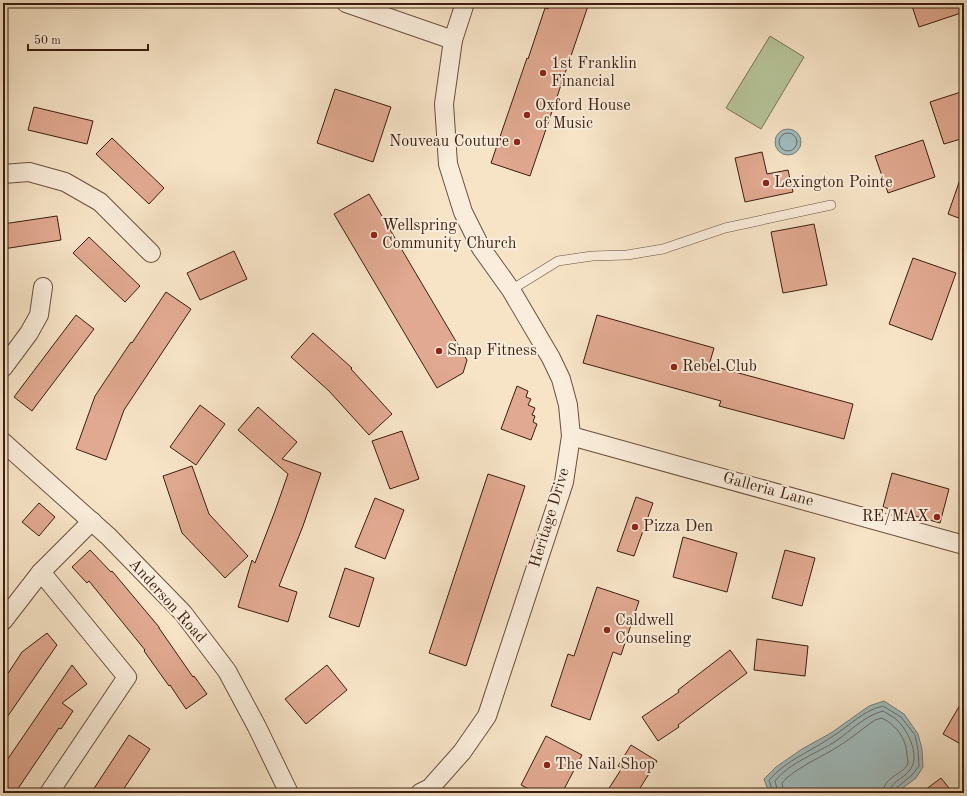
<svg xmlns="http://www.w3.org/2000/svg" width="967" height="796" viewBox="0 0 967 796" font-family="'Old Standard TT',serif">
	<rect width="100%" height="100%" fill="#f7e4c7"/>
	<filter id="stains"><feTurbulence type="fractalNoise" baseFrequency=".005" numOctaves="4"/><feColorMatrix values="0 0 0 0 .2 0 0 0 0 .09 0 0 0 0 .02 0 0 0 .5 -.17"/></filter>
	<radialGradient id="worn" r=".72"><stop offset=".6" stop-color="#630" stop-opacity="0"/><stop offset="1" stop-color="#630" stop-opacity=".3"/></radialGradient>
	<polygon fill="#b7c59a" stroke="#7a7255" points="770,36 804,57 761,129 726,108"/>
	<g fill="#a0bcbe" stroke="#787d78">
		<circle cx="788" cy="142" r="13"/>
		<polygon points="884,701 904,714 918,734 922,749 923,767 916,778 896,793 769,793 764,779 776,767 802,749 831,733 869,706"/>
	</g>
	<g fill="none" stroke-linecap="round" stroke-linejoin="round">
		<g stroke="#6e6d67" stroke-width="1">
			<circle cx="788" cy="142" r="9"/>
			<path d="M773,793L769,780C786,760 812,751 833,736C851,725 862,711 883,706L901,717L915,735L918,750L919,766L912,775L895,789L894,793"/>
			<path d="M778,793L775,781C790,762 816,754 836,741C852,730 864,716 883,711C888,714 894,717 898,721C909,732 921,758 909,771C903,779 890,782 889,793"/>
			<path d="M784,793L782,783C793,769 824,756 839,746C852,738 863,728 875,720L882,718C896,725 906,738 907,754C907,756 908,761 908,763C904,775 884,775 883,793"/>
		</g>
	</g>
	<g fill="#e1a991" stroke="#3c1e10">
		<polygon points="550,3 589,3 530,176 491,163 527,58 528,59 545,8 548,9"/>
		<polygon points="911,3 964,3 964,12 919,27"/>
		<polygon points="335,89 391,107 373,162 317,143"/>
		<polygon points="964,91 964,138 944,144 930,102"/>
		<polygon points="34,107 93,121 87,144 28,130"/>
		<polygon points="112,138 164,188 149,204 96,154"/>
		<polygon points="923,140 935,177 888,193 875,156"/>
		<polygon points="762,152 767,174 788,170 793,192 745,202 735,158"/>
		<polygon points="962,174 964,174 964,220 948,214"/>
		<polygon points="369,194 467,360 463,373 437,388 334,214"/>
		<polygon points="57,216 61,240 3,249 3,224"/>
		<polygon points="814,224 827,285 783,293 771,232"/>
		<polygon points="89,237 140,286 125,302 73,253"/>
		<polygon points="234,251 247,279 200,300 187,273"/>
		<polygon points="913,258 956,273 932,340 889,324"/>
		<polygon points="166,292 191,309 124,410 106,460 76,449 95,396 131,342 132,343"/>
		<polygon points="76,315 94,329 32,411 14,397"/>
		<polygon points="597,315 714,348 709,365 853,404 844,439 719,406 721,401 583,363"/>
		<polygon points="313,333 352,368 351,369 392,414 369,435 329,391 291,357"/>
		<polygon points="517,386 528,391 526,397 531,399 528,405 535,408 532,415 535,416 533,422 537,424 531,440 501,429"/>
		<polygon points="200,405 225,424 196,465 170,447"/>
		<polygon points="258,407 297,442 282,459 321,473 303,526 279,586 297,592 288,622 238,607 252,560 255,563 275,511 288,474 238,430"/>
		<polygon points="402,431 419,479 390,489 372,441"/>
		<polygon points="192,466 209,514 248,556 225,578 182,533 163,476"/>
		<polygon points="892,473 949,489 940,523 883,507"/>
		<polygon points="488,474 525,486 466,666 429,653"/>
		<polygon points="636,497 653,503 634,556 617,551"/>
		<polygon points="375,498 404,510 385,559 355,547"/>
		<polygon points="39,503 55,517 39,536 22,522"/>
		<polygon points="683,537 737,553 727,592 673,577"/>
		<polygon points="90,550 111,572 112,571 159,627 159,628 193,677 194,676 207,694 186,709 170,685 169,686 144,651 145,650 89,581 87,583 72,567"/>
		<polygon points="785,550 815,558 802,606 772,598"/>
		<polygon points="345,568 374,578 359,627 329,617"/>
		<polygon points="597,587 639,601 621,655 613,652 590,720 551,706 568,654 574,656"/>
		<polygon points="47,633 57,645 3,723 3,681 22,652"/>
		<polygon points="757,639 808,646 805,676 754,670"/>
		<polygon points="730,650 747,673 678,725 679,727 658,741 642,717 679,692 678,690"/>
		<polygon points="72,665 87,684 62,703 73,711 61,729 59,728 15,793 3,793 3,766"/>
		<polygon points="327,665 347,690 306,724 285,699"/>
		<polygon points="964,698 964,746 943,734"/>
		<polygon points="129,735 150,749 121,793 91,793"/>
		<polygon points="546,736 582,755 562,793 537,793 521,785"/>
		<polygon points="631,745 657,761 637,793 606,793 622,768 618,766"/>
		<polygon points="941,778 953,793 921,793"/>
	</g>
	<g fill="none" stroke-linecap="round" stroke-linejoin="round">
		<defs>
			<polyline id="service" points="511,290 558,261 592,256 627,255 663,249 725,228 831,205"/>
			<g id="minor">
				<polyline points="346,3 453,40"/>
				<polyline points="3,174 29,172 65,182 100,202 151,253"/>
				<polyline points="3,368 29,333 39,315 43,287"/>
				<polyline points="571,436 964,545"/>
				<polyline points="3,442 109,537 183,613 227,671 257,727 289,793"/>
				<polyline points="41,572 127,677 49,793"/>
				<polyline points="3,621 41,572 92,521"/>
				<polyline points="420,793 430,788 462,752 487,716 564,482 571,436 568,405 561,379 551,358 511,290 481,248 463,212 448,164 444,104 453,40 465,3"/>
			</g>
		</defs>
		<use href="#service" stroke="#6b503e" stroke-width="10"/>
		<use href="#minor" stroke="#6b503e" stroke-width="20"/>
		<use href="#service" stroke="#faeddb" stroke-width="9"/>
		<use href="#minor" stroke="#faeddb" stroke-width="18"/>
	</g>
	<g fill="#8f2418" stroke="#faeddb" stroke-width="1.5">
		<circle cx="543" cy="73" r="4"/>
		<circle cx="527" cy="115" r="4"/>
		<circle cx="517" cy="142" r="4"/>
		<circle cx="766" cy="183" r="4"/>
		<circle cx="374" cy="235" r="4"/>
		<circle cx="439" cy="351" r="4"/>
		<circle cx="674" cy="367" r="4"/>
		<circle cx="937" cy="517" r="4"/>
		<circle cx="635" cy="527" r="4"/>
		<circle cx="607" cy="630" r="4"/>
		<circle cx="547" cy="765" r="4"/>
	</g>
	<g text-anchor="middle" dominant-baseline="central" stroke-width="4" stroke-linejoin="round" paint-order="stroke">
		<g font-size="16" fill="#3c1e10" stroke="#faeddb" text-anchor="start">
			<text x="551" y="64">1st Franklin<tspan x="551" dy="18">Financial</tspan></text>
			<text x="535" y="106">Oxford House<tspan x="535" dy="18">of Music</tspan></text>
			<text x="509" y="142" text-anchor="end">Nouveau Couture</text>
			<text x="774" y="183">Lexington Pointe</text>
			<text x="382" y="226">Wellspring<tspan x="382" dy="18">Community Church</tspan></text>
			<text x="447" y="351">Snap Fitness</text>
			<text x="682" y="367">Rebel Club</text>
			<text x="929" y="517" text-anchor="end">RE/MAX</text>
			<text x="643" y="527">Pizza Den</text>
			<text x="615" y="621">Caldwell<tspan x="615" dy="18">Counseling</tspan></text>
			<text x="555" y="765">The Nail Shop</text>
		</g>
		<g font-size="16" fill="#3c1e10" stroke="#faeddb">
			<text transform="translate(768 490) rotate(15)">Galleria Lane</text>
			<text transform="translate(550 518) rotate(-73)">Heritage Drive</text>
			<text transform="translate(167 601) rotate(48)">Anderson Road</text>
		</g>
	</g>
	<rect width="967" height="796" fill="none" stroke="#f7e4c7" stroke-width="16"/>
	<rect x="4" y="4" width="959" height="788" fill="none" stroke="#3c1e10" stroke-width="2"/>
	<rect x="8" y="8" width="951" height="780" fill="none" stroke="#3c1e10"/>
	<path d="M28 44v6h120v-6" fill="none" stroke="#3c1e10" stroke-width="2"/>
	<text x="34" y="44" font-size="12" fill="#3c1e10" stroke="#faeddb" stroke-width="3" paint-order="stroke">50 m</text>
	<rect width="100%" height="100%" filter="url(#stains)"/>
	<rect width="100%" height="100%" fill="url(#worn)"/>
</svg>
